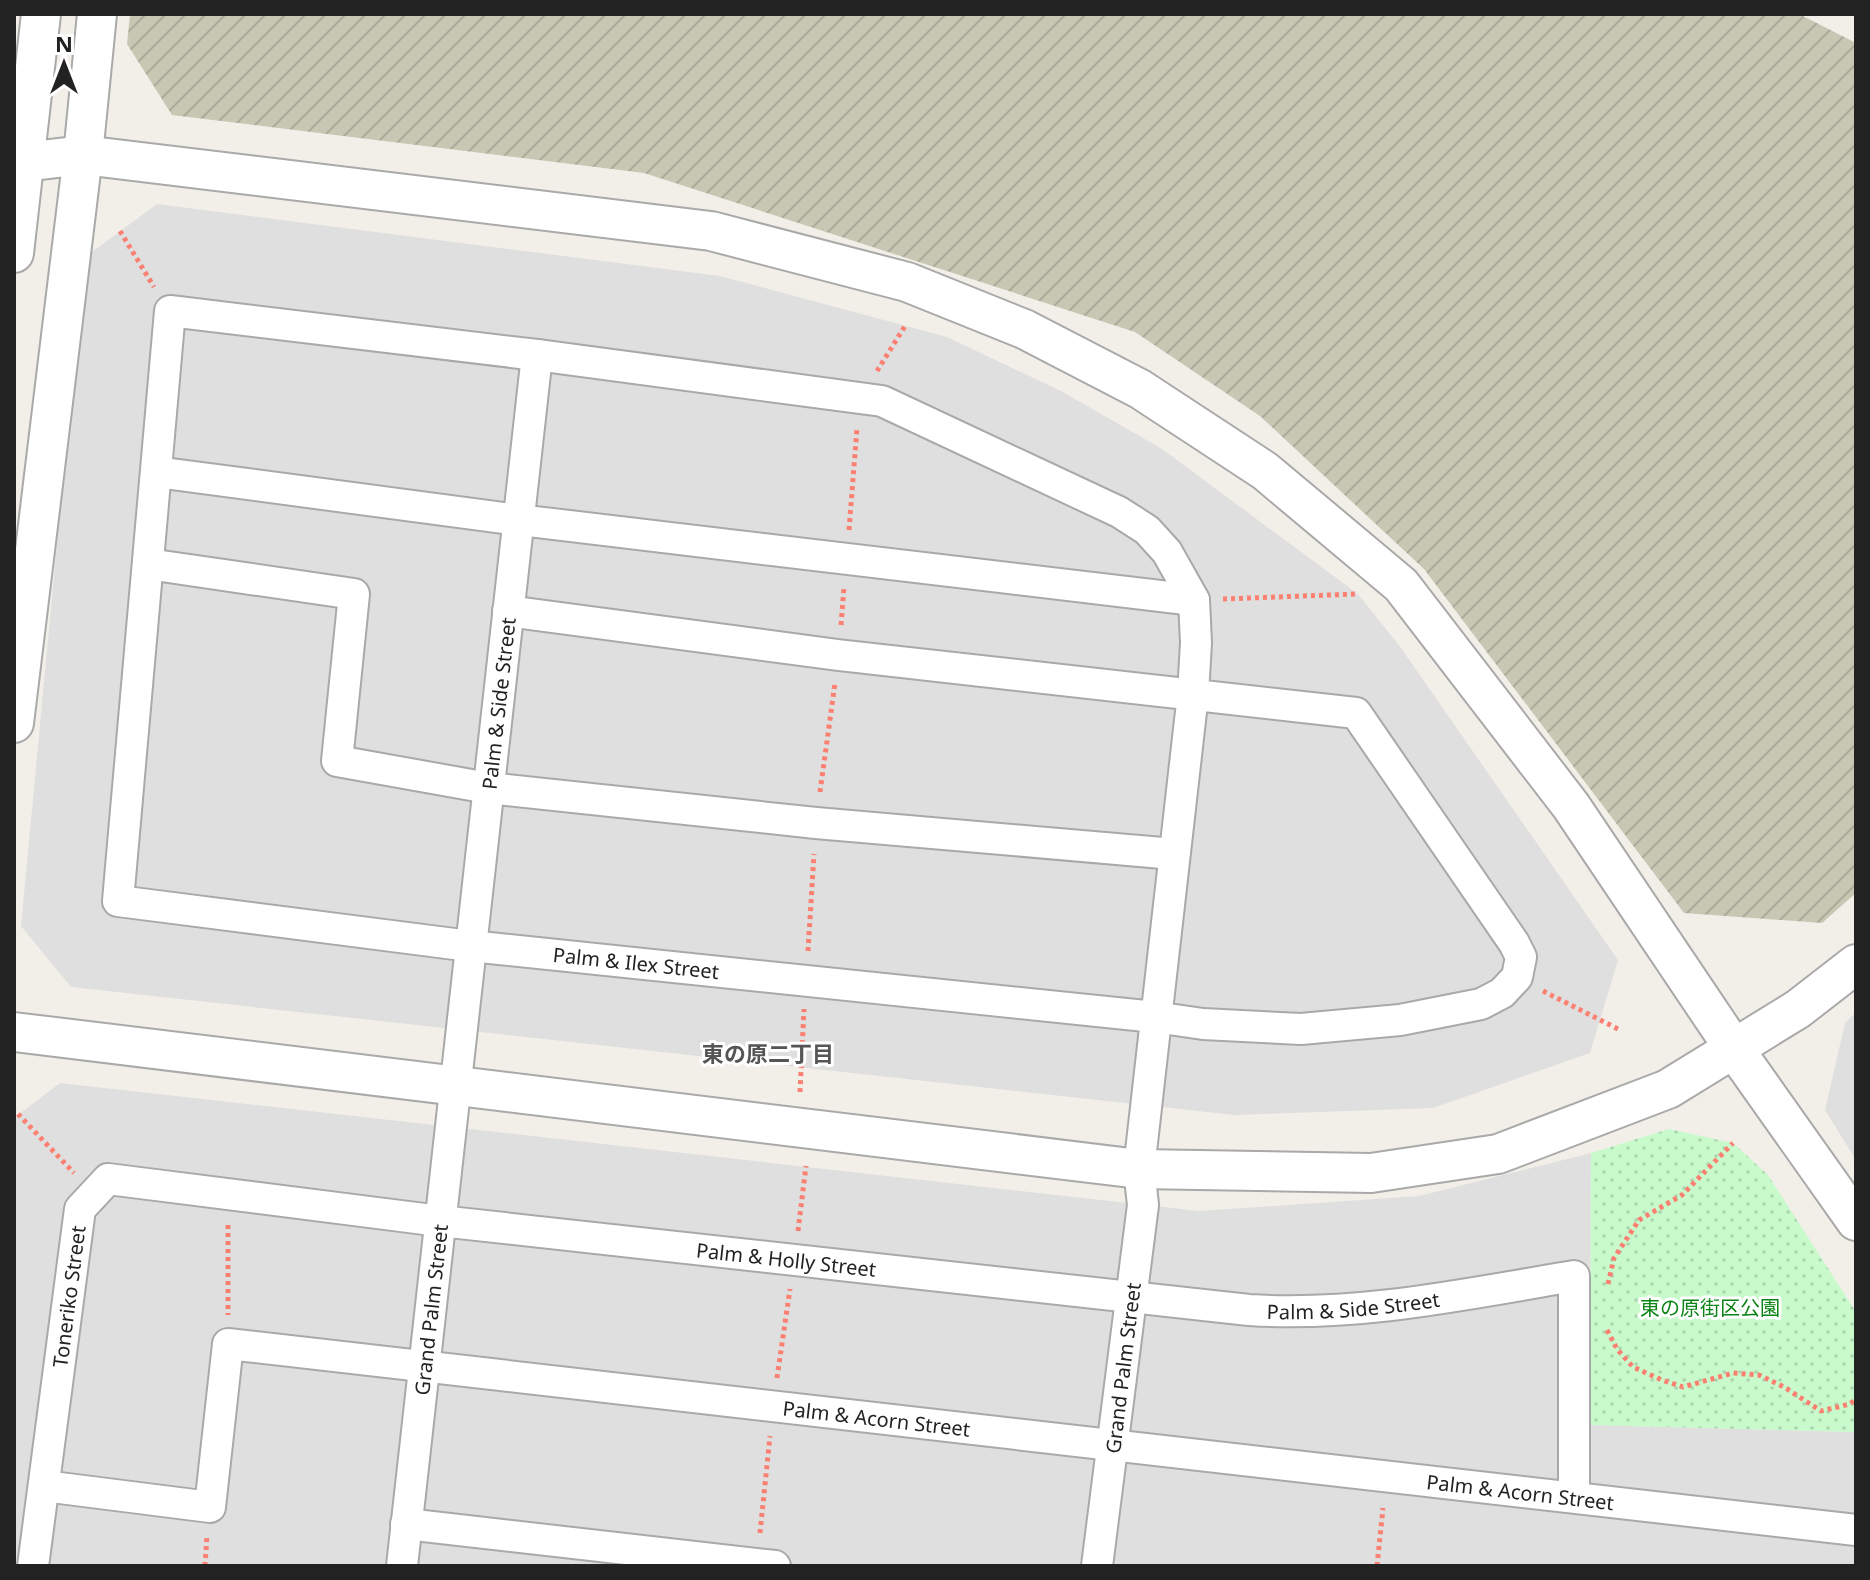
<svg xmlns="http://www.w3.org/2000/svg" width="1870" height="1580" viewBox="0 0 1870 1580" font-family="'Noto Sans','Noto Sans JP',sans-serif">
	<defs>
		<pattern id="construction-furrows" width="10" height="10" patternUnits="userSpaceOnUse" patternTransform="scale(2)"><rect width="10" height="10" fill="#c7c7b4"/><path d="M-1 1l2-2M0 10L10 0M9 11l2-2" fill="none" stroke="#abab9a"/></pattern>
		<pattern id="park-dots" width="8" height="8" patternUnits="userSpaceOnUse" patternTransform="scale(2)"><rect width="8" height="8" fill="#c8facc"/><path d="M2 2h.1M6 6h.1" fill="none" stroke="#acd6af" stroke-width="1.8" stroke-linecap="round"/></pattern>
	</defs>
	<rect width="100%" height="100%" fill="#f2efe9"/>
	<g fill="#e0dfdf">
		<polygon points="157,204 720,276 947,337 1061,391 1162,449 1358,594 1401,648 1618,960 1590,1053 1433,1108 1234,1115 71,987 21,926 84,258"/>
		<polygon points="1856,1012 1856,1160 1825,1110 1845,1023"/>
		<polygon points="60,1083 1199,1211 1419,1196 1591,1153 1590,1425 1856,1432 1856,1566 14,1566 14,1118"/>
	</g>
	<polygon fill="url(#construction-furrows)" points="130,14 1799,14 1856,43 1856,893 1822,923 1684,913 1424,569 1260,416 1135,332 644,173 172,115 127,44"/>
	<polygon fill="url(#park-dots)" points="1669,1129 1733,1143 1768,1175 1856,1312 1856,1432 1590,1425 1591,1153"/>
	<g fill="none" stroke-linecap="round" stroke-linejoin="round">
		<defs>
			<g id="minor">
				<polyline points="156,472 519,520 1194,600"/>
				<polyline points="148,564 354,594 337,761 488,788 816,823 1174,854"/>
				<polyline points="508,611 838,655 1356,713 1514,943 1521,957 1517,977 1502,993 1481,1004 1400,1020 1301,1029 1203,1024 1155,1017 470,946 118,901 170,311 537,355 882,401 1119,512 1147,530 1167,552 1194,600 1196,643 1193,694 1139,1169 1143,1205 1097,1566"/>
				<path id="s1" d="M44,1486L210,1507L228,1344L1856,1530"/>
				<polyline points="406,1524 775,1566"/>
				<path id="s2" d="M33,1566L80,1209L108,1179L440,1221L1249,1310C1359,1317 1466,1294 1574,1276V1497"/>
				<path id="s3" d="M402,1566L537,355"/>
			</g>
			<g id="tertiary">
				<polyline points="14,161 24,162 83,155 711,231 907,282 1024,329 1140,389 1265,471 1401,585 1571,806 1735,1050 1856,1221"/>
				<polyline points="14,253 41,14"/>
				<polyline points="14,723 83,155 97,14"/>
				<polyline points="14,1032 1139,1169 1371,1173 1498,1154 1668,1089 1798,1009 1856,964"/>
			</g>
		</defs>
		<use href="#minor" stroke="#a9a9a9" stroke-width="34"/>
		<use href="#tertiary" stroke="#a9a9a9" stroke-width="42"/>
		<g stroke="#fa8072" stroke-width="5" stroke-dasharray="4 4" stroke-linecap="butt">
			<polyline points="120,231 154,287"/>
			<polyline points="877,371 905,326"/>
			<polyline points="849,530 857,428"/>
			<polyline points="1223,599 1357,594"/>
			<polyline points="841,625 844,587"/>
			<polyline points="820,792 835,683"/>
			<polyline points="808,951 814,854"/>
			<polyline points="1543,991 1620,1030"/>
			<polyline points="800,1092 804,1009"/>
			<polyline points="18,1114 74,1173"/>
			<polyline points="228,1225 228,1315"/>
			<polyline points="798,1231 806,1166"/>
			<polyline points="1608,1284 1614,1258 1639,1220 1682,1195 1733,1143"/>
			<polyline points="1607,1330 1617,1349 1633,1367 1662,1380 1683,1387 1733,1373 1759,1375 1784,1387 1821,1411 1850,1404 1856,1399"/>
			<polyline points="777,1378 790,1289"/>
			<polyline points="760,1533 770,1436"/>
			<polyline points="205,1566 207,1535"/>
			<polyline points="1377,1566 1383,1508"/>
		</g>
		<use href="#minor" stroke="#fff" stroke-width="30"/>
		<use href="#tertiary" stroke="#fff" stroke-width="38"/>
	</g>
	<g text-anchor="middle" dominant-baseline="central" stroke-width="6" stroke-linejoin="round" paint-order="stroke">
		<g font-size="20" fill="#222" stroke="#fff">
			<text stroke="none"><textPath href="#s3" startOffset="868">Palm &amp; Side Street</textPath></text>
			<text transform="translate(636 963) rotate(6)">Palm &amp; Ilex Street</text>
			<text stroke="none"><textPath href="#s2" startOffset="1084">Palm &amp; Holly Street</textPath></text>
			<text stroke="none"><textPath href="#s2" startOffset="272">Toneriko Street</textPath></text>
			<text stroke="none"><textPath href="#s2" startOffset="1654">Palm &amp; Side Street</textPath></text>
			<text stroke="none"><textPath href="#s3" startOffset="258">Grand Palm Street</textPath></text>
			<text transform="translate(1123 1368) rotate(-83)">Grand Palm Street</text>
			<text stroke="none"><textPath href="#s1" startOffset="984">Palm &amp; Acorn Street</textPath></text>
			<text stroke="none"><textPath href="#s1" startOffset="1632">Palm &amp; Acorn Street</textPath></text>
		</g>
		<g font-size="20" fill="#0c8416" stroke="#fff">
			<text x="1710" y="1307">東の原街区公園</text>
		</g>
		<g font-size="22" font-weight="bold" fill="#555" stroke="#fff">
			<text x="768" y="1053">東の原二丁目</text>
		</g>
	</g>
	<rect width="1870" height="1580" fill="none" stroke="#222222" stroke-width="32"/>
	<g transform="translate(64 64)" stroke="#ffffff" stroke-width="6" paint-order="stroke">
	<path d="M0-6L14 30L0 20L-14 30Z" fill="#222222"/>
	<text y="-12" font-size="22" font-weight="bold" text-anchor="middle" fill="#222222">N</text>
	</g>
</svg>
